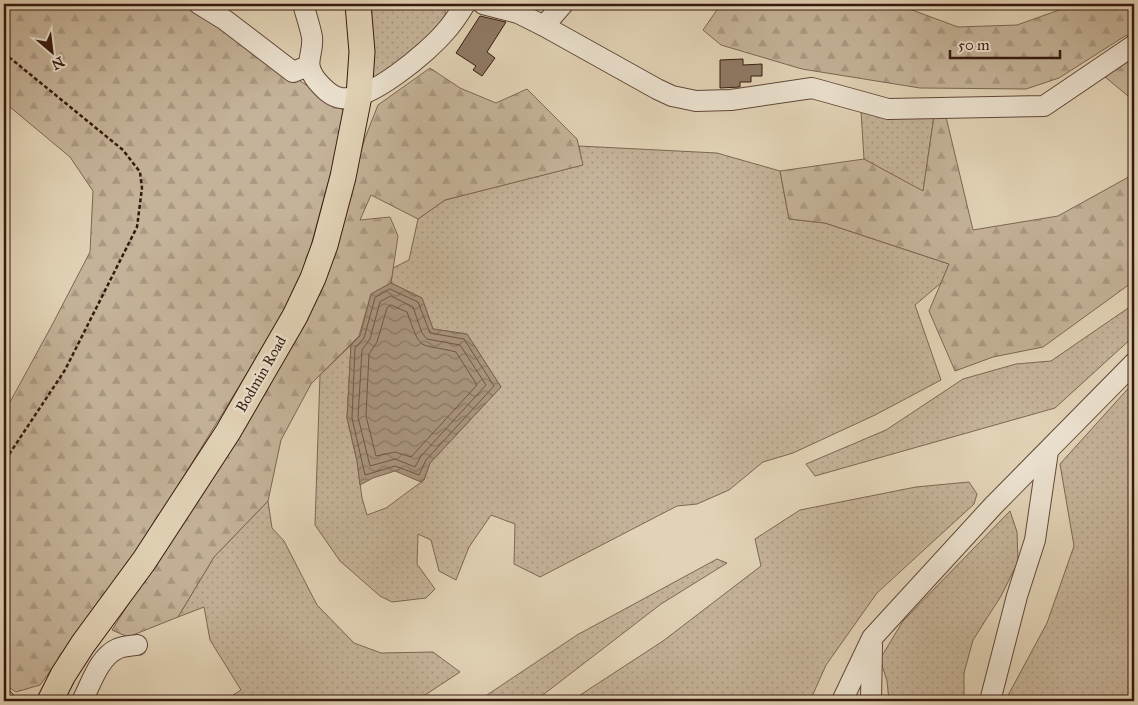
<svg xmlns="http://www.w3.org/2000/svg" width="1138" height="705" viewBox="0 0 1138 705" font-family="'IM FELL Great Primer',serif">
	<defs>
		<pattern id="grass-dots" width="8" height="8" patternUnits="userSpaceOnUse" patternTransform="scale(1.25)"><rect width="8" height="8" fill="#c5b399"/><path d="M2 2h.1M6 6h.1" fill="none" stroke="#aa9983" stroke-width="1.8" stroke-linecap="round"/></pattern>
		<pattern id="forest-firs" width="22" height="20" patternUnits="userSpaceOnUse" patternTransform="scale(1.25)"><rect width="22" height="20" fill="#c5b399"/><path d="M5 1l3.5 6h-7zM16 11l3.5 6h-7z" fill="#aa9983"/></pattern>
		<pattern id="water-waves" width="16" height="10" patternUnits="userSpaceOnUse" patternTransform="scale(1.25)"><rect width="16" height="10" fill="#a8947d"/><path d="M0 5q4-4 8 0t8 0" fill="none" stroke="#8a7865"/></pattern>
	</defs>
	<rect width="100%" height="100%" fill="#e2d3b6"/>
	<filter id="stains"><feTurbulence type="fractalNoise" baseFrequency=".004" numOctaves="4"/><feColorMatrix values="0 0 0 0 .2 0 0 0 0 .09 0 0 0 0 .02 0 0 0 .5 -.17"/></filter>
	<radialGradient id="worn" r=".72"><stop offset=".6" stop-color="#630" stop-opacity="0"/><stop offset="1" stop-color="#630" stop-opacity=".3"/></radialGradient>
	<g fill="url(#grass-dots)" stroke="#7e6654">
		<path d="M365,4H442C444,7 446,11 445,15C442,31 395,64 381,75L373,79L371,77Z"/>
		<polygon points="861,111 934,116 923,192 864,159"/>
		<polygon points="579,146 717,153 780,171 789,219 825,223 949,264 941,283 915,305 941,380 875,415 793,453 763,462 729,490 697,504 677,506 540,577 514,564 515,524 491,515 469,547 456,580 439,571 431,540 418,534 417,564 435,589 426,598 392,602 380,596 340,561 315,525 320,375 351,345 347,418 357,461 362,498 367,515 386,508 424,480 430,463 501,387 467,334 433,329 422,298 391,283 393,268 409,260 418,219 445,200 582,165"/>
		<polygon points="1134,304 1134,336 1055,408 815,476 806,464 886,430 963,379 1016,364 1051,361"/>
		<polygon points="1134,382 1134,701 1005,701 1047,623 1074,546 1060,464"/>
		<polygon points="969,482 977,494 974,504 877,593 826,665 810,701 571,701 663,641 761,566 755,539 800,510 916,487"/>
		<polygon points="268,501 272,528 284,541 317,605 354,643 381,653 433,652 460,672 416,701 224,701 241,690 210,640 204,607 178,617 214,557"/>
		<polygon points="1010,511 1017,532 1018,562 1001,596 973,640 964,673 964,701 889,701 887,681 880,659 903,621"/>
		<polygon points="717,559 727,563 661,604 535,701 478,701 577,635"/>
	</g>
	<g fill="url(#forest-firs)" stroke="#7e6654">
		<polygon points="4,4 184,4 239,39 347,113 302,279 246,375 136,554 40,685 16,692 4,684 4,413 51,327 90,252 93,191 70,157 4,102"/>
		<polygon points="721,4 896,4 958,27 1017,25 1076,4 1134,4 1134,33 1125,36 1059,78 1026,89 920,88 802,69 721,45 703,30"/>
		<polygon points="1134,55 1134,101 1104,76"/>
		<polygon points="430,68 460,88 496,103 527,89 577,139 583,165 445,200 418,219 371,195 360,220 390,217 398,236 391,283 371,294 359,336 311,384 281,440 268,501 214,557 178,617 128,637 112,630 244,420 339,222 365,138 378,105"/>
		<polygon points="934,116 946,117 973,230 1058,216 1134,174 1134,281 1043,347 993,357 955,371 929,311 949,264 825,223 789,219 780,171 864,159 923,191"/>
	</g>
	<polygon fill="url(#water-waves)" stroke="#7a6351" points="391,283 422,298 433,329 467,334 501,387 430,463 424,480 421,482 395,471 373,478 360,485 357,461 347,418 351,345 360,336 371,294"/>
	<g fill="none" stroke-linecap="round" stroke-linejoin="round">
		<g stroke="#6f5646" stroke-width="1">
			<polygon points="390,289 418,302 430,333 464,339 494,386 426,460 419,475 395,466 365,475 352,418 355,348 364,338 375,298"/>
			<polygon points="391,296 413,307 422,333 427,339 460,345 486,385 421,456 415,467 395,459 370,466 358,417 362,350 370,339 380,302"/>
			<path d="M391,305L407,312C422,354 417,342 456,352L477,385L411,457L395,452L376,456L366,416L369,354L377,342L387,308Z"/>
		</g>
	</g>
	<g fill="#8f7a65" stroke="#36190e">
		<polygon points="480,16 506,22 487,52 495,58 482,76 473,70 476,66 456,53"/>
		<polygon points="743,59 743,65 762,64 762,76 751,76 751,82 740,82 740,87 720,88 720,60"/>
	</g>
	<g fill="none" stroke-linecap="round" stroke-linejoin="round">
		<defs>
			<g id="minor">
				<polyline points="199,4 225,20 293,72 308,66"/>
				<path d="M303,4C306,15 310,26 312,37C314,56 302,62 317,81C323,88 331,97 341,98C368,103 428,52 445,32C453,23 459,14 465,4"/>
				<polyline points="483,4 518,13 544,26 657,89 672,96 696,101 731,100 812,88 888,109 1044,106 1134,45"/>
				<polyline points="544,26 563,4"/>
				<polyline points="4,700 5,701"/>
				<path d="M82,701C91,684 99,657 117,649C123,646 131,646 137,645"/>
				<polyline points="842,701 872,638 993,506 1134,363"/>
				<polyline points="871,701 872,645"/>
				<polyline points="990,701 1017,596 1035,540 1048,451"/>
			</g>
			<polyline id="major" points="50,701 63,675 83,644 144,561 228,432 295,316 313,278 325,245 343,177 359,96 362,52 358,4"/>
		</defs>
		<use href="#minor" stroke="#614838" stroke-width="22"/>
		<use href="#major" stroke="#36190e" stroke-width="27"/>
		<polyline stroke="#36190e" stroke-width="2.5" stroke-dasharray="4 2.5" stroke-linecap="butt" points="4,53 123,150 140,172 142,188 137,227 65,370 4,462"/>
		<use href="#minor" stroke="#ece2d0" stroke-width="20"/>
		<use href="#major" stroke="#e2d3b6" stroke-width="25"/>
	</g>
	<g text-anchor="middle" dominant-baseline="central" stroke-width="5" stroke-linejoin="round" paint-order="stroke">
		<g font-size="15" fill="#36190e" stroke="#ece2d0">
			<text transform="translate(261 374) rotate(-60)">Bodmin Road</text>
		</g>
	</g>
	<rect width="1138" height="705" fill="none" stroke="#e2d3b6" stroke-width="20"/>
	<rect x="5" y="5" width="1128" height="695" fill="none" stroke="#36190e" stroke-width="2.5"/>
	<rect x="10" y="10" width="1118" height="685" fill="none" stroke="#36190e"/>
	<g transform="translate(52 52) rotate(152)" stroke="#ece2d0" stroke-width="4" paint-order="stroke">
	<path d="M0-4L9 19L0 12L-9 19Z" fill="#36190e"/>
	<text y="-8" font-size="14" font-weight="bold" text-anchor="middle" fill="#36190e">N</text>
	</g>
	<path d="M950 50v8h110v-8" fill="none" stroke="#36190e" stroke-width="2.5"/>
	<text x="958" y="50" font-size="15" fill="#36190e" stroke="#ece2d0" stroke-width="4" paint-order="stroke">50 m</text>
	<rect width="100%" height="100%" filter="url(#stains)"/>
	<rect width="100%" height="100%" fill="url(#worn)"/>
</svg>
